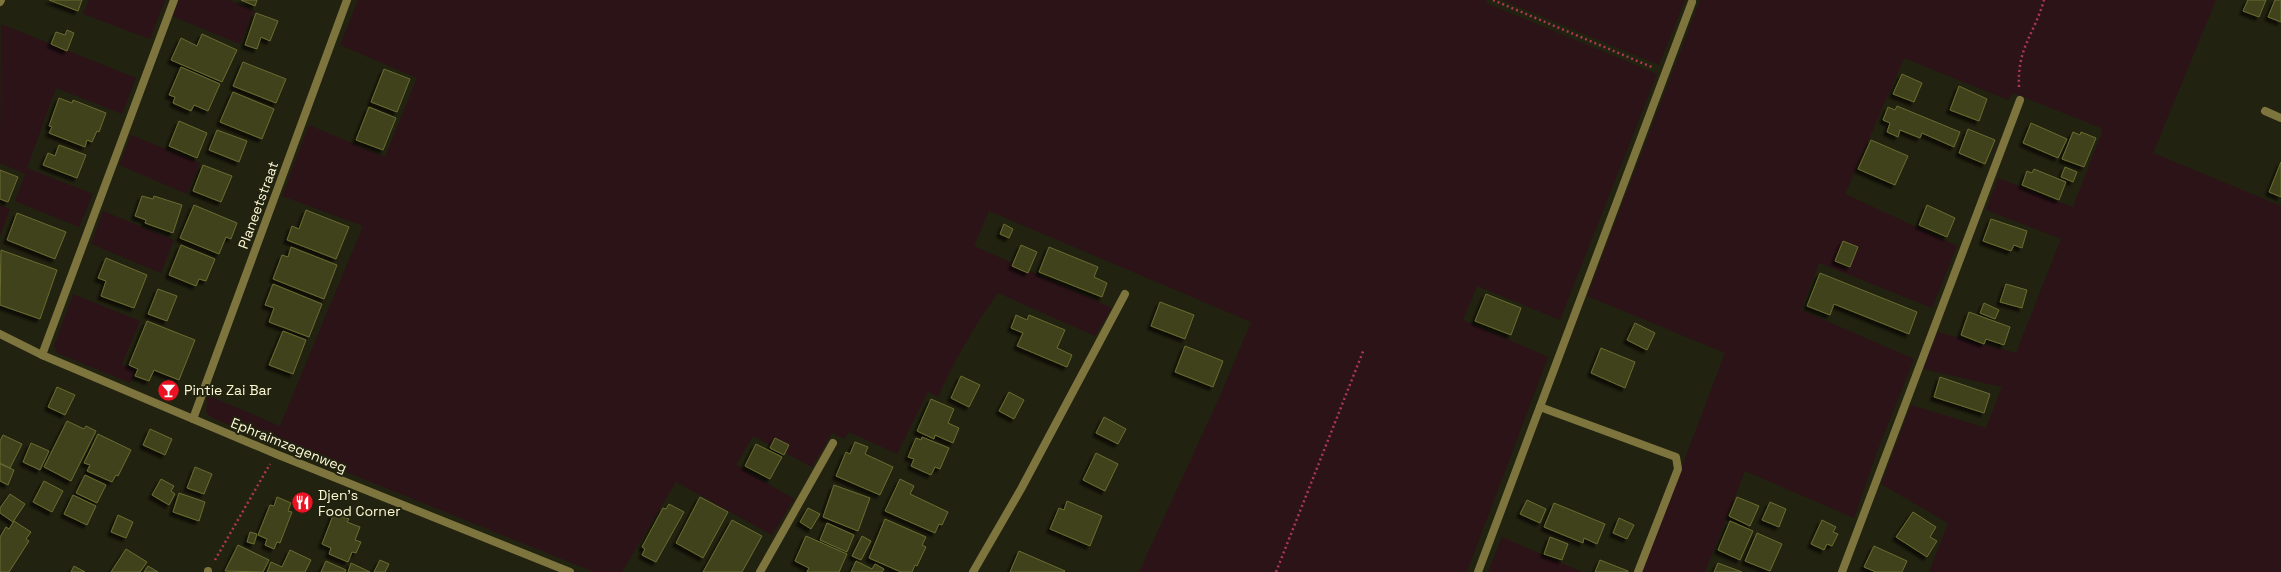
<svg xmlns="http://www.w3.org/2000/svg" width="2281" height="572" viewBox="0 0 2281 572" font-family="'Space Grotesk',sans-serif">
	<defs>
		<filter id="shadow"><feDropShadow dx="-3.5" dy="3.5" stdDeviation="1" flood-color="#0009"/></filter>
	</defs>
	<rect width="100%" height="100%" fill="#222210"/>
	<g fill="#2c1318">
		<polygon points="89,0 165,0 150,39 83,14"/>
		<polygon points="179,0 229,0 254,11 240,44 172,16"/>
		<path d="M358,0H1487L1486,3L1657,74L1560,320L1477,286L1463,320L1548,357L1467,572H1139L1221,394L1251,322L989,211L974,246L1112,308L1095,336L998,293C974,326 955,359 938,397L928,392L897,454L849,432L844,439L832,433L812,467L753,436L736,465L794,499L772,535L676,482L622,572H594L212,418L206,412L207,395L280,426L363,226L282,196L309,125L385,157L417,78L340,45Z"/>
		<polygon points="1502,0 1685,0 1659,65"/>
		<polygon points="1700,0 2216,0 2153,153 2281,206 2281,572 1929,572 1948,523 1881,484 1911,405 1986,428 2002,387 1923,369 1938,332 2016,353 2061,239 1986,210 1998,178 2073,207 2102,132 2101,128 2013,93 2008,100 1904,58 1845,194 1957,246 1932,308 1819,263 1801,310 1914,359 1878,449 1854,518 1745,471 1705,572 1642,572 1725,353 1587,296"/>
		<polygon points="1,24 136,78 122,114 56,88 27,168 93,194 79,227 15,201 25,174 0,163"/>
		<polygon points="131,135 200,163 187,194 119,165"/>
		<polygon points="0,205 10,209 0,236"/>
		<polygon points="103,211 174,240 161,273 91,244"/>
		<polygon points="73,294 140,321 122,365 136,370 130,383 57,353 54,346"/>
		<polygon points="1502,537 1582,572 1488,572"/>
	</g>
	<g fill="#41421d" stroke="#6b6c31" filter="url(#shadow)">
		<polygon points="49,0 82,0 78,11"/>
		<polygon points="241,0 257,0 255,6"/>
		<polygon points="2248,0 2266,0 2259,17 2243,11"/>
		<polygon points="2275,0 2281,0 2281,22 2268,17"/>
		<polygon points="256,13 278,21 270,41 261,37 257,49 245,45"/>
		<polygon points="67,30 74,33 67,51 51,44 56,32 65,35"/>
		<polygon points="202,34 237,50 222,82 171,60 181,38 197,46"/>
		<polygon points="243,62 286,79 276,103 233,86"/>
		<polygon points="181,67 220,84 208,111 194,105 191,111 173,103 175,97 169,95"/>
		<polygon points="384,69 410,79 397,112 371,102"/>
		<polygon points="1902,74 1922,83 1914,102 1893,94"/>
		<polygon points="1959,86 1987,99 1979,121 1950,110"/>
		<polygon points="233,92 274,109 262,139 220,122"/>
		<polygon points="59,98 72,103 73,100 106,113 99,132 97,131 92,142 87,140 85,147 49,133 52,127 49,126"/>
		<polygon points="1897,106 1960,132 1954,147 1922,133 1920,138 1900,130 1898,137 1887,132 1890,123 1883,120 1888,107 1895,110"/>
		<polygon points="369,107 396,118 383,150 356,140"/>
		<polygon points="179,121 207,133 197,158 169,146"/>
		<polygon points="2031,123 2067,139 2058,158 2023,143"/>
		<polygon points="1968,129 1995,140 1985,164 1959,153"/>
		<polygon points="217,130 247,141 239,162 209,150"/>
		<polygon points="2073,132 2080,135 2081,132 2096,138 2084,167 2062,159"/>
		<polygon points="1871,140 1908,156 1895,185 1858,169"/>
		<polygon points="59,145 86,155 77,178 43,165 48,153 55,156"/>
		<polygon points="2281,162 2281,197 2269,192"/>
		<polygon points="203,165 232,176 221,202 193,191"/>
		<polygon points="2065,167 2077,172 2073,182 2061,177"/>
		<polygon points="2034,169 2066,182 2059,200 2022,185 2027,171 2032,173"/>
		<polygon points="0,170 18,177 8,202 0,199"/>
		<polygon points="142,196 153,199 154,196 182,205 173,233 145,223 146,220 135,216"/>
		<polygon points="194,205 237,223 231,239 226,237 219,254 180,238"/>
		<polygon points="1927,205 1955,218 1947,237 1919,225"/>
		<polygon points="306,210 349,227 336,259 287,240 292,226 299,229"/>
		<polygon points="17,213 66,232 55,259 7,240"/>
		<polygon points="1991,219 2027,231 2022,248 2014,245 2011,251 1983,241"/>
		<polygon points="1004,224 1013,229 1009,238 1000,234"/>
		<polygon points="1843,241 1858,247 1850,267 1835,261"/>
		<polygon points="181,245 215,259 206,281 199,279 196,286 169,275"/>
		<polygon points="1021,245 1037,252 1028,273 1012,266"/>
		<polygon points="291,247 337,265 324,299 273,279 282,255 288,257"/>
		<polygon points="1049,247 1098,267 1094,277 1107,283 1102,297 1039,272"/>
		<polygon points="1,250 57,270 40,319 0,305"/>
		<polygon points="106,258 147,275 134,308 101,296 106,281 98,278"/>
		<polygon points="1820,273 1917,312 1909,334 1834,304 1830,315 1807,306"/>
		<polygon points="273,284 322,304 309,337 269,322 274,308 265,305"/>
		<polygon points="2006,284 2027,290 2022,308 2000,302"/>
		<polygon points="158,289 177,296 167,321 148,314"/>
		<polygon points="1486,294 1521,308 1511,335 1475,321"/>
		<polygon points="1160,302 1194,315 1185,339 1151,326"/>
		<polygon points="1984,303 1999,310 1995,319 1980,313"/>
		<polygon points="1969,312 2010,327 2004,345 1986,339 1984,344 1961,335"/>
		<polygon points="1016,315 1027,320 1029,315 1065,330 1057,348 1072,355 1067,367 1017,346 1023,333 1011,328"/>
		<polygon points="147,321 195,340 179,380 154,370 149,381 135,376 138,369 129,365"/>
		<polygon points="1635,323 1655,333 1647,350 1627,340"/>
		<polygon points="283,331 306,340 293,374 269,365"/>
		<polygon points="1185,346 1223,361 1213,387 1175,372"/>
		<polygon points="1601,348 1635,362 1625,388 1591,373"/>
		<polygon points="961,376 980,385 969,407 951,398"/>
		<polygon points="1940,377 1990,394 1984,413 1934,397"/>
		<polygon points="57,387 75,395 65,415 48,407"/>
		<polygon points="1009,392 1024,400 1014,419 999,411"/>
		<polygon points="931,399 954,409 948,423 959,428 953,443 935,435 934,439 917,431"/>
		<polygon points="1104,417 1126,429 1118,444 1096,433"/>
		<polygon points="67,421 84,429 86,426 96,431 71,481 44,467"/>
		<polygon points="150,429 172,439 165,455 143,445"/>
		<polygon points="98,434 131,450 118,476 116,475 112,482 87,471 90,465 84,463"/>
		<polygon points="3,435 22,444 10,468 0,463 0,441"/>
		<polygon points="922,437 949,448 940,469 935,467 931,475 911,466 914,459 908,457 916,438 921,440"/>
		<polygon points="775,438 789,445 784,455 770,448"/>
		<polygon points="855,442 868,447 865,454 893,467 880,495 836,476 846,452 850,454"/>
		<polygon points="31,443 49,451 40,470 23,462"/>
		<polygon points="756,444 782,457 770,479 745,466"/>
		<polygon points="1096,453 1118,464 1105,491 1083,480"/>
		<polygon points="0,464 14,470 8,485 0,481"/>
		<polygon points="195,467 212,474 204,494 187,488"/>
		<polygon points="85,475 106,485 97,503 76,493"/>
		<polygon points="161,479 174,486 171,491 175,494 169,505 152,495"/>
		<polygon points="900,479 914,486 910,494 948,512 942,525 939,524 935,533 885,511"/>
		<polygon points="44,481 63,491 52,512 33,502"/>
		<polygon points="834,485 870,498 858,531 823,517"/>
		<polygon points="179,493 205,502 199,521 173,512"/>
		<polygon points="10,494 25,504 13,522 0,513 0,508"/>
		<polygon points="73,495 96,506 87,525 64,514"/>
		<polygon points="277,497 291,503 288,511 292,512 280,543 277,542 274,549 265,545 267,539 258,535 270,505 274,506"/>
		<polygon points="700,497 728,512 703,558 676,543"/>
		<polygon points="1737,497 1759,506 1750,526 1729,516"/>
		<polygon points="1527,500 1546,509 1540,523 1520,514"/>
		<polygon points="1067,501 1102,516 1090,546 1050,529 1059,508 1064,510"/>
		<polygon points="1770,502 1786,509 1779,527 1762,520"/>
		<polygon points="1554,503 1605,524 1597,544 1584,538 1583,543 1544,527"/>
		<polygon points="669,504 684,512 656,562 642,555 645,549 642,547 663,508 666,509"/>
		<polygon points="808,508 820,514 811,529 800,522"/>
		<polygon points="1913,512 1936,527 1930,537 1937,541 1927,557 1896,537"/>
		<polygon points="334,513 349,519 347,522 360,527 355,540 361,542 356,553 352,552 348,562 329,554 331,548 322,544"/>
		<polygon points="118,515 133,522 126,538 111,532"/>
		<polygon points="1619,518 1634,525 1627,539 1613,533"/>
		<polygon points="885,519 926,537 922,545 926,547 917,566 915,565 912,572 901,572 869,558"/>
		<polygon points="732,520 762,536 742,572 703,572"/>
		<polygon points="1822,520 1836,527 1833,532 1838,534 1832,546 1827,544 1824,550 1811,544"/>
		<polygon points="14,521 31,532 26,539 29,541 9,572 0,572 0,537 6,527 9,529"/>
		<polygon points="1730,521 1753,531 1740,560 1718,550"/>
		<polygon points="827,523 854,535 847,552 820,540"/>
		<polygon points="250,532 257,534 254,544 247,542"/>
		<polygon points="1757,533 1782,544 1770,571 1745,561"/>
		<polygon points="806,536 847,554 839,572 807,572 809,568 795,561"/>
		<polygon points="862,536 871,541 861,560 852,556"/>
		<polygon points="1550,537 1568,544 1562,560 1544,554"/>
		<polygon points="238,545 269,560 263,572 225,571"/>
		<polygon points="1874,546 1907,561 1902,572 1876,572 1864,567"/>
		<polygon points="126,549 147,562 140,572 111,572"/>
		<polygon points="290,550 311,560 305,572 267,572 271,562 282,567"/>
		<polygon points="1019,551 1065,571 1064,572 1010,572"/>
		<polygon points="380,560 389,564 385,572 374,572"/>
		<polygon points="1600,560 1628,571 1628,572 1595,572"/>
		<polygon points="326,561 346,570 345,572 321,572"/>
		<polygon points="856,561 872,569 875,564 884,569 882,572 851,572"/>
		<polygon points="351,563 370,572 348,572"/>
		<polygon points="1718,563 1742,572 1714,572"/>
		<polygon points="74,566 85,572 71,572"/>
		<polygon points="148,566 158,572 144,572"/>
	</g>
	<g fill="none" stroke-linecap="round" stroke-linejoin="round">
		<g stroke="#ac3854" stroke-width="2.5" stroke-dasharray="2 3" stroke-linecap="butt">
			<polyline points="1493,0 1654,68"/>
			<path d="M2019,87C2017,48 2034,35 2044,0"/>
			<polyline points="215,560 270,464"/>
			<polyline points="1276,572 1364,349"/>
		</g>
		<polyline stroke="#7e753e" stroke-width="8" points="208,572 208,571"/>
		<g stroke="#7e753e" stroke-width="8">
			<polyline points="0,2 1,0"/>
			<polyline points="2265,111 2281,118"/>
			<polyline points="0,334 42,355 276,454 570,572"/>
			<polyline points="42,355 174,0"/>
			<polyline points="1540,407 1676,457 1678,469 1638,572"/>
			<polyline points="193,419 347,0"/>
			<polyline points="760,572 833,443"/>
			<polyline points="973,572 1021,489 1125,294"/>
			<polyline points="1478,572 1692,2"/>
			<polyline points="1842,572 2020,100"/>
		</g>
	</g>
	<defs>
		<symbol id="bar-disc" viewBox="-11 -11 22 22"><circle r="9.5" fill="#ea1223" stroke="#222210"/><path d="M-6-5H6L.8 .8V4.5H3.5V6h-7V4.5H-.8V.8Z" fill="#fff"/></symbol>
		<symbol id="restaurant-disc" viewBox="-11 -11 22 22"><circle r="9.5" fill="#ea1223" stroke="#222210"/><path d="M-5-6h1v4h1v-4h1v4h1v-4h1v5L-1.5 .5V6h-2V.5L-5-1ZM5-6V6H3V1.5H1.5Q1.5-4 5-6Z" fill="#fff"/></symbol>
	</defs>
	<g fill-rule="evenodd">
		<use href="#bar-disc" x="156" y="378" width="25" height="25"/>
		<use href="#restaurant-disc" x="290" y="490" width="25" height="25"/>
	</g>
	<g text-anchor="middle" dominant-baseline="central" stroke-width="4" stroke-linejoin="round" paint-order="stroke">
		<g font-size="14" fill="#fcf9d4" stroke="#222210">
			<text transform="translate(258 205) rotate(-70)">Planeetstraat</text>
			<text transform="translate(289 445) rotate(22)">Ephraimzegenweg</text>
		</g>
		<g font-size="14" fill="#fcf9d4" stroke="#222210" text-anchor="start">
			<text x="184" y="390">Pintie Zai Bar</text>
			<text x="318" y="495">Djen's<tspan x="318" dy="16">Food Corner</tspan></text>
		</g>
	</g>
</svg>
